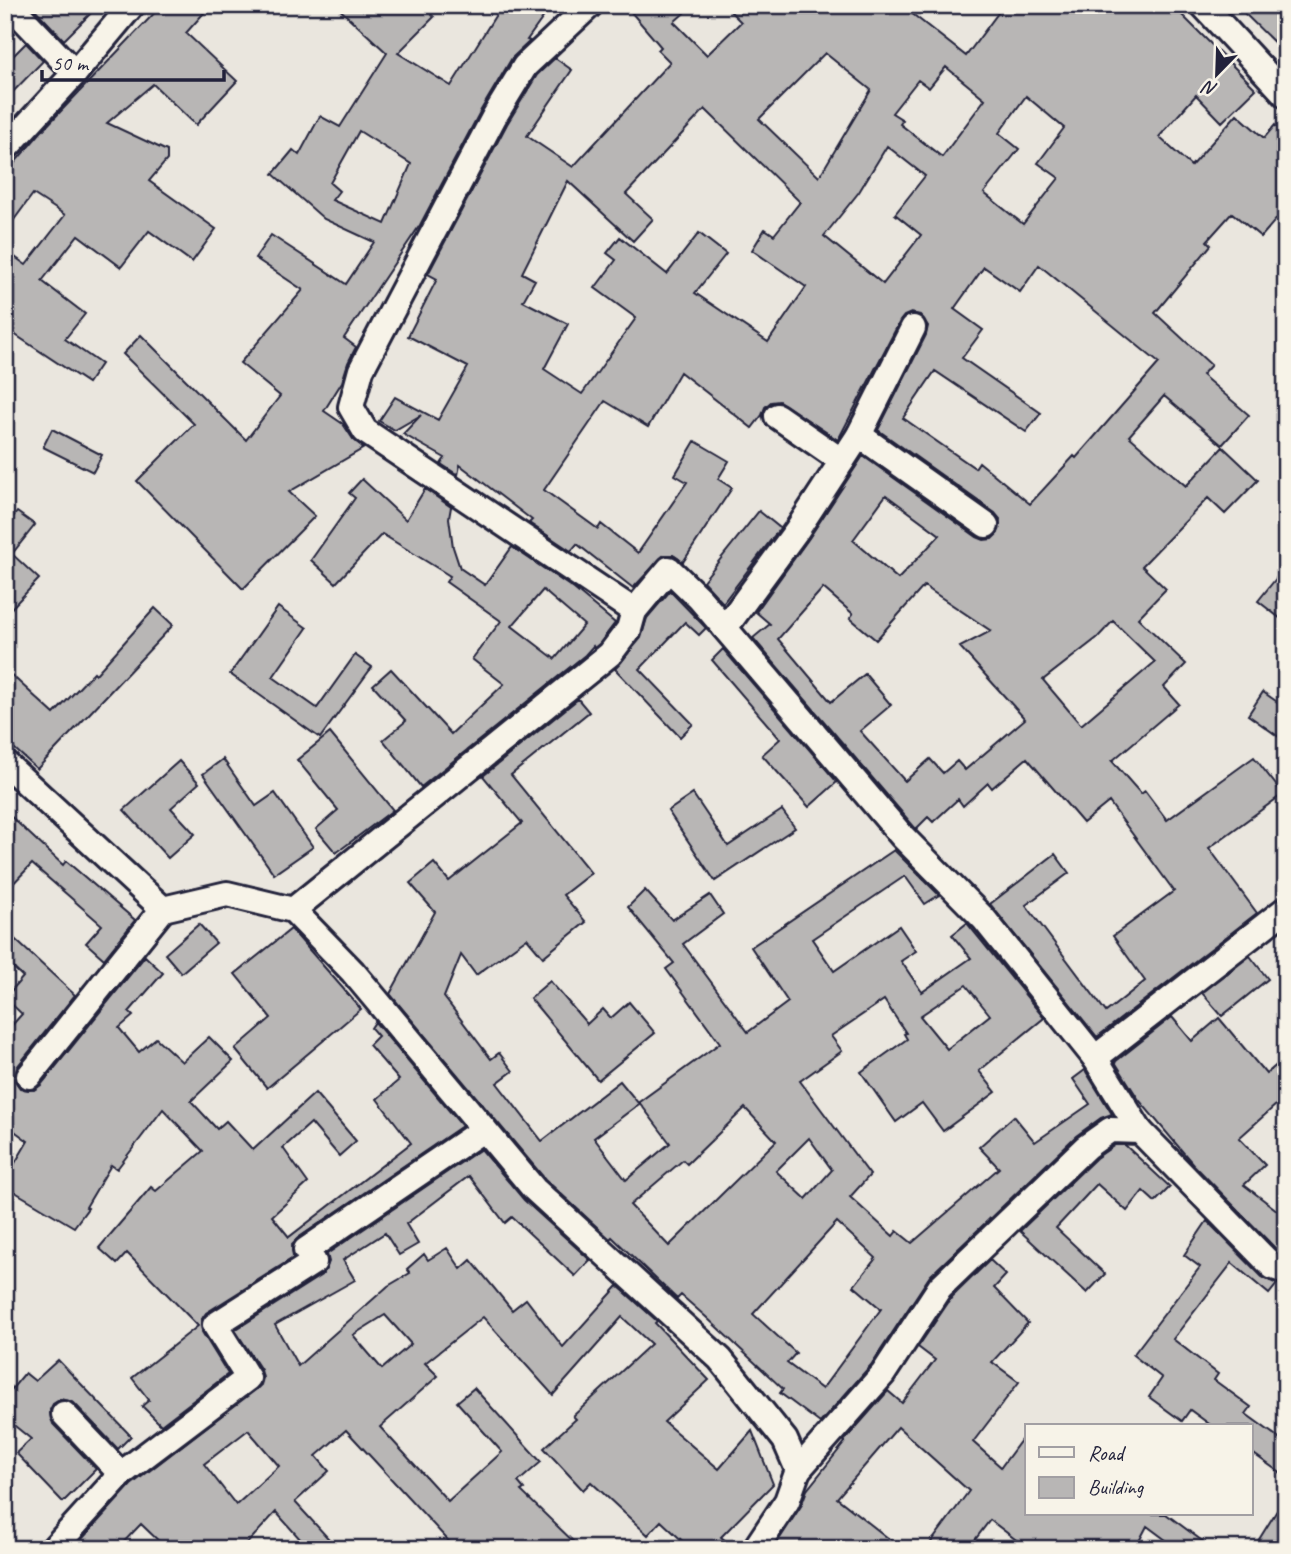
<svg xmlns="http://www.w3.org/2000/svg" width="1291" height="1554" viewBox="0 0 1291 1554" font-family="Caveat,sans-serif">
	<rect width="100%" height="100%" fill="#eae6de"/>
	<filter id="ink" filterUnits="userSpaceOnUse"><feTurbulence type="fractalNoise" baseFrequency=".0143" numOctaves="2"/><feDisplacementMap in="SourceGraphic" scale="14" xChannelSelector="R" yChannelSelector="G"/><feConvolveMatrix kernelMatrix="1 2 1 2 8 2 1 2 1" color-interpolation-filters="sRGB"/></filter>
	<g filter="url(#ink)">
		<g fill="#b8b6b5" stroke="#22223b" stroke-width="2" fill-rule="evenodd">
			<polygon points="31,5 99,5 64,40"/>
			<polygon points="162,5 211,5 186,33 237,81 196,125 153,84 107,123 167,151 167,160 149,181 216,229 192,262 149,231 121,267 78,235 42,281 85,314 65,339 101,364 88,383 5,328 5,250 26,265 65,215 33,194 5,232 5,174 41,132"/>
			<path d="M335,5H423L434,17L398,53L451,86L502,5H552L527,40L530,41L512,58L481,110L420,225L344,338L356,347L348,363L342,382L324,411L343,424L353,439L364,448L289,492L315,516L243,589L137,481L194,424L123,354L141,335L246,440L280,396L240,363L303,290L255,258L271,235L346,284L374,242L324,219L273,174L293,150L299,155L320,116L340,127L387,53ZM359,131L411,164L385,224L332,200L339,191L330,183Z"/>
			<path d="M625,5H693L674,22L707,55L741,22L724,5H901L966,56L1004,5H1172L1256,89L1222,122L1196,95L1159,137L1191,166L1237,114L1264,138L1275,125L1286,135V208L1261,237L1232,213L1207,241L1211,245L1155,313L1211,365L1202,375L1249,415L1222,445L1164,396L1129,436L1186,486L1223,447L1258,480L1225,514L1208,498L1142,566L1166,589L1138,618L1186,664L1164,687L1179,704L1112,761L1141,794L1145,791L1167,820L1254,757L1283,794L1209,848L1257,913L1097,1037L990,904L1055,854L1069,873L1026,905L1106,1012L1145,981L1113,936L1174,891L1109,802L1083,823L1027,758L992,788L988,783L963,806L958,799L933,822L928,817L916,829L753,638L770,624L756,612L809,538L863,456L977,537L984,540L992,539L998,533L1000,519L995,513L878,430L926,335L928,326L920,315L911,313L904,316L900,321L838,440L779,401L771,402L765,407L762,415L752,428L680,372L648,427L605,401L544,490L598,529L601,524L638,553L687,482L675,475L695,441L729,461L718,479L732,488L683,562L673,555H664L633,588L577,544L571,551L529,523L532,520L460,465L458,475L441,464L445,458L403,434L421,415L395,430L379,421L395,397L438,420L468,367L408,336L437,279L428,274L507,124L537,75L555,58L572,70L527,136L573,167L670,62L658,50L661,47ZM825,53L871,90L819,177L759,119ZM946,67L985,99L942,157L900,124L903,120L892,113L918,80L929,88ZM1026,96L1064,128L1038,163L1059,178L1023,224L984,193L1019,149L999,133ZM705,109L800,202L774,235L765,229L752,250L806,287L768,342L695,293L726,254L699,233L667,274L620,237L607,253L616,260L595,288L636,318L582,394L544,369L568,324L523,301L535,280L522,273L568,181L633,241L653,219L626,194ZM887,146L925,176L895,214L921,235L883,284L824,236L859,192ZM1039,265L1159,363L1076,458L1074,456L1030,504L979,462L975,468L903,418L935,371L1026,432L1041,413L962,358L983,330L954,309L984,267L1020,292ZM886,495L940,535L898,579L853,540ZM924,586L991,631L960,647L1025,719L965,770L957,761L943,773L930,759L905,781L860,731L891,705L865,674L831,702L778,639L823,588L853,614L850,618L876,640ZM1113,621L1155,662L1081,725L1043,680L1097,638Z"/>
			<polygon points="1236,5 1286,5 1286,54"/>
			<polygon points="26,43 43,61 5,100 5,64"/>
			<polygon points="52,429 102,455 93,472 43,447"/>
			<path d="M362,479L406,520L425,489L451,507L449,518L453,547L460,568L485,585L512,547L574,589L615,623L599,644L594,648L593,646L585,655L421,787L383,740L406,721L373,685L391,669L451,734L504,684L472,659L501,621L446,582L450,576L382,534L336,583L311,560L355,498L349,493ZM543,590L584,625L555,659L512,626Z"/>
			<polygon points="759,511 780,528 723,603 703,581"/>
			<polygon points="17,512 35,525 12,554 39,579 5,615 5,527"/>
			<polygon points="1286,566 1286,623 1258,601"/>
			<polygon points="670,591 706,628 699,635 685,622 640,669 693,724 680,737 615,669 641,638 647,618"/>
			<polygon points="278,607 307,628 273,677 317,708 355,655 372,667 320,738 230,674"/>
			<polygon points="155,608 173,625 37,769 5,740 5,669 54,714 94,672 96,674"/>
			<polygon points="723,649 837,782 809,807 762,755 780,739 712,660"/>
			<polygon points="1263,692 1286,708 1286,742 1248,715"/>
			<path d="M578,699L589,712L511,775L591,873L563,895L586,922L543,957L527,938L476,975L461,955L444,997L491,1059L499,1053L513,1071L497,1083L542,1141L620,1081L639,1104L594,1138L626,1180L670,1143L639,1102L720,1043L666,969L674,963L628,907L645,890L672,920L710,895L723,914L683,944L748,1032L788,1002L751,947L894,850L939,895L925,904L905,876L812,939L834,971L899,926L916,951L901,961L922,992L971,958L952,935L967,923L1044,1018L979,1071L996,1092L943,1131L922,1103L896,1122L861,1072L907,1039L904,1034L906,1033L884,1000L831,1036L842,1051L800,1081L870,1175L850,1197L893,1236L897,1231L912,1243L999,1168L979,1147L1014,1116L1035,1142L1090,1104L1073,1079L1085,1070L1112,1114L1101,1118L1076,1136L930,1276L871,1365L820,1423L780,1393L783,1389L706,1317L681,1295L677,1299L612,1237L610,1239L545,1179L390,994L435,912L410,883L434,863L449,881L522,823L483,776ZM966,985L990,1015L947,1049L920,1016ZM745,1108L776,1141L669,1246L630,1205L683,1160L687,1164ZM809,1138L832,1170L806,1199L776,1171ZM837,1222L876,1258L854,1286L881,1309L822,1389L787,1363L796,1353L753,1314Z"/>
			<polygon points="330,733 393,810 336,853 316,829 338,810 297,760"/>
			<polygon points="223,759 256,806 275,793 313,847 274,874 203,774"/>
			<polygon points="179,761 199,783 171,808 195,834 168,858 124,810"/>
			<polygon points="693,794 728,846 782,810 795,828 715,881 668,811"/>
			<polygon points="5,811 63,865 66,861 135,920 104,959 86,943 102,925 32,864 5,892"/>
			<polygon points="199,924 216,943 181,973 165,954"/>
			<polygon points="291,929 361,1009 267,1088 235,1049 271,1018 235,974"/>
			<polygon points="5,930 75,995 17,1067 15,1081 20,1088 34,1090 41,1085 145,956 163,973 129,1012 133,1016 119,1028 139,1052 156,1038 182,1062 209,1037 233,1061 191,1101 217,1129 226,1121 253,1150 315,1093 356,1141 339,1156 311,1123 283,1148 308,1183 272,1216 289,1237 411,1143 377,1099 399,1080 369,1045 378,1036 371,1028 375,1022 462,1126 298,1238 292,1244 293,1258 206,1313 202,1319 202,1332 228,1374 161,1425 142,1406 149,1400 132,1378 198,1326 127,1253 117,1264 99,1248 151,1187 156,1191 203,1151 163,1109 117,1169 111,1165 86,1207 88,1208 74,1227 5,1186 5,1180 28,1141 5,1124 5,1033 22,1014 5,998 23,977 5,960"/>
			<polygon points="1250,956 1268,979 1222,1016 1202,993"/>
			<polygon points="550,981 587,1024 603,1009 611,1018 629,1002 655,1033 598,1080 530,998"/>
			<polygon points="1172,1017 1192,1041 1219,1018 1266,1074 1286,1057 1286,1096 1239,1138 1265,1165 1244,1185 1286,1217 1286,1255 1281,1254 1193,1164 1139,1100 1115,1062"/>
			<polygon points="1115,1145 1125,1145 1170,1187 1155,1202 1143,1191 1127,1211 1097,1184 1056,1228 1105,1274 1087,1293 1020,1231 1096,1158"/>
			<path d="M481,1149L524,1200L590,1260L575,1276L512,1217L505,1223L469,1176L406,1224L418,1244L399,1255L385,1233L343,1260L355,1280L275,1325L298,1366L388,1286L410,1273L407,1269L424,1254L428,1260L447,1248L461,1269L471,1260L512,1310L526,1299L563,1347L618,1286L657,1321L655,1323L709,1380L664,1422L719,1469L752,1431L773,1484L721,1537L736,1549H691L661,1521L648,1535L591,1482L583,1490L544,1448L576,1419L573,1416L651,1344L622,1317L553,1395L483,1317L425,1363L438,1376L380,1427L448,1501L502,1452L457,1402L474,1388L541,1462L518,1482L524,1489L521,1491L581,1549H456L346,1430L316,1456L329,1471L295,1502L338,1549H309L276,1512L242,1549H167L141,1524L117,1549H73L131,1485L261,1385L263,1378L261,1370L235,1330L323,1274L329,1262L327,1254ZM385,1315L411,1344L382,1369L353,1335ZM248,1430L279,1466L236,1505L204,1464Z"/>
			<polygon points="1207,1221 1262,1277 1277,1284 1269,1294 1232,1263 1173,1339 1218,1374 1214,1380 1251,1407 1246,1414 1286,1443 1286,1477 1251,1452 1251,1426 1212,1426 1190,1410 1182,1421 1149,1397 1162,1378 1133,1355 1200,1267 1184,1255"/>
			<polygon points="990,1260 1006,1275 994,1288 1028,1323 992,1362 1019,1382 973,1442 1001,1467 1027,1432 1027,1514 1166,1514 1213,1549 1178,1549 1147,1526 1135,1549 1028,1549 990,1520 968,1549 926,1549 969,1491 898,1427 837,1498 902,1549 773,1549 801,1506 807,1490 845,1442 844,1441 888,1391 902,1403 935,1360 918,1347 952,1297"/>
			<polygon points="58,1360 131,1436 118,1449 74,1403 61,1399 53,1404 50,1410 53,1424 96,1469 63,1502 16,1453 31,1439 5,1418 5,1397 25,1373 35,1381"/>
			<polygon points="1286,1496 1286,1549 1253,1549"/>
		</g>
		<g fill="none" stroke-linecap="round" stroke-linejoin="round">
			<defs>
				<g id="minor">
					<polyline points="10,5 75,73"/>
					<polyline points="1203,5 1286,95"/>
					<polyline points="5,149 75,73 132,5"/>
					<polyline points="777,416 842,461"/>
					<polyline points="859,435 986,525"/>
					<polyline points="634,611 669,569 700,599 902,836 984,919 1095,1058 1140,1131"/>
					<polyline points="725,628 797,530 859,435 913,328"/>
					<polyline points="5,763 163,909 227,894 293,910 353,972 534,1189 720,1359 785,1440 798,1470 787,1501 755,1549"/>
					<polyline points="293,910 610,654 629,629 634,611 365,431 351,407 361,370 494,117 525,66 590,5"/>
					<polyline points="1095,1058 1286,909"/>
					<polyline points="29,1076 163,909"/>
					<polyline points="64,1414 121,1474"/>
					<polyline points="798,1470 883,1374 940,1287 1086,1147 1110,1130 1140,1131 1273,1267 1286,1271"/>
					<polyline points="53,1549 121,1474 248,1378 215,1325 314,1262 306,1250 484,1129"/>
				</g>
			</defs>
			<use href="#minor" stroke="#22223b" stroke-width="30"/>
			<use href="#minor" stroke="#f7f3e8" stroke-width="24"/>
		</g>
	</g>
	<rect width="1291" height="1554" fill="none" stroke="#f7f3e8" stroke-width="28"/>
	<rect x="14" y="14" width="1263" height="1526" fill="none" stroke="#22223b" stroke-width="2.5" filter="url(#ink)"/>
	<rect x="1025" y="1424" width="228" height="91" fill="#f7f3e8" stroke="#a29fa3" stroke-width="2"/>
	<rect x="1039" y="1447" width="35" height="10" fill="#f7f3e8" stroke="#a29fa3" stroke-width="2"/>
	<text x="1088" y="1460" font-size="21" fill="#22223b">Road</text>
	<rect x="1039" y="1477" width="35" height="21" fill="#b8b6b5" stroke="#a29fa3" stroke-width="2"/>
	<text x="1088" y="1494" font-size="21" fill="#22223b">Building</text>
	<g transform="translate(1217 74) rotate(203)" stroke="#f7f3e8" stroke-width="5" paint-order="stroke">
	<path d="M0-5L12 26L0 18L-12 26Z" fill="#22223b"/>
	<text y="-10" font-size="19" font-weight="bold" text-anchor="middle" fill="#22223b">N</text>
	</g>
	<path d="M42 70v10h182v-10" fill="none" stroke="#22223b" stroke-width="3.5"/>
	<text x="52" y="70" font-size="21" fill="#22223b" stroke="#f7f3e8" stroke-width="5" paint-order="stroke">50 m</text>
</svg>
